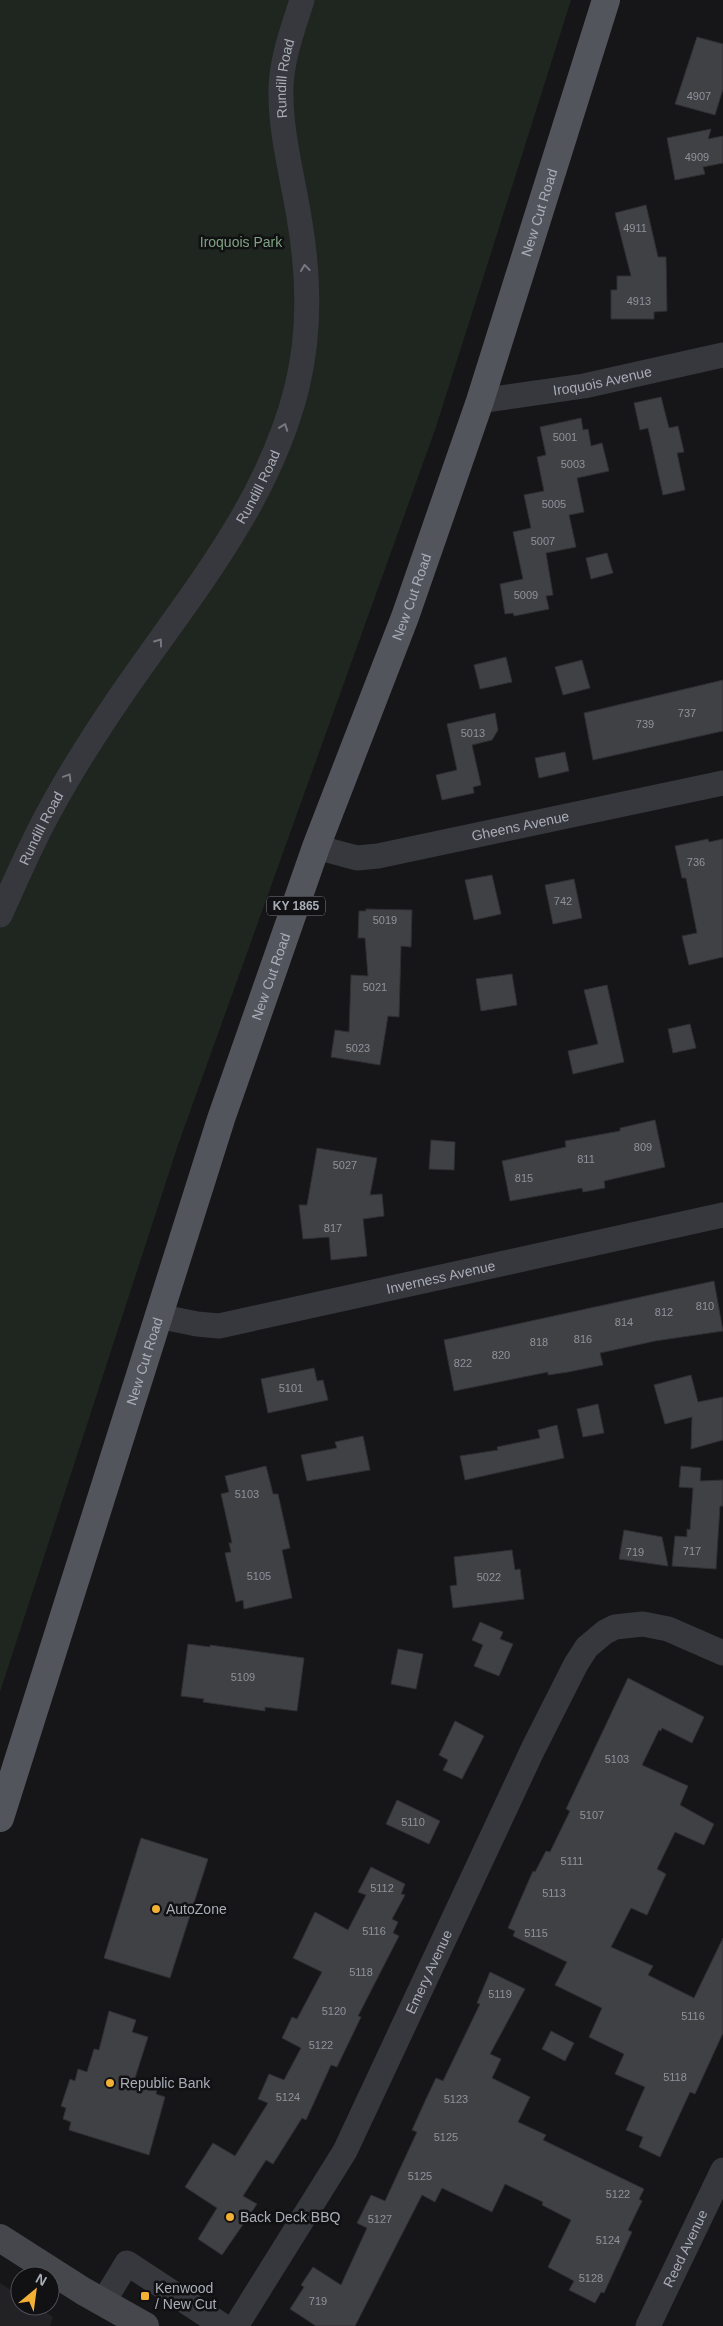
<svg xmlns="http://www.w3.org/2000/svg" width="723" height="2326" viewBox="0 0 723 2326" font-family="Arial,sans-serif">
	<rect width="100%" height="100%" fill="#161618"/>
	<polygon fill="#222225" points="0,2283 20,2296 20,2306 36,2306 53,2317 50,2326 0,2326"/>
	<polygon fill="#1e261f" points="0,0 571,0 436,427 178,1145 0,1692"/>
	<g fill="#404145" stroke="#303034">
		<polygon points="697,37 723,44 723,89 715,115 675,104"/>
		<polygon points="711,129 708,139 723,136 723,163 703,167 705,174 675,180 667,138"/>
		<polygon points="646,205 658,257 666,257 667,311 654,312 654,319 611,319 611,290 617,290 617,276 631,276 615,213"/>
		<polygon points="661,397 669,428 678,426 684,452 677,453 685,490 663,495 648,428 640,430 634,403"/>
		<polygon points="581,418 583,430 588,429 591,446 602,443 609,471 577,478 584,512 569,515 576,547 546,553 553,595 546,596 549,609 514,616 513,613 505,614 500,584 523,579 513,532 531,528 524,495 544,491 537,457 546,455 540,427"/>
		<polygon points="607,553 613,573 591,579 586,558"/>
		<polygon points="506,657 512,682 480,689 474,665"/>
		<polygon points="582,660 590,688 563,695 555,667"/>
		<polygon points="723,680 723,731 593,760 584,713"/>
		<polygon points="495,713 498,730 492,740 472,745 481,785 473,787 474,793 442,800 436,775 457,770 447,724"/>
		<polygon points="565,752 569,771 539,778 535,758"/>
		<polygon points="708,839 709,842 723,839 723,957 689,965 682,936 697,933 686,878 682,878 675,846"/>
		<polygon points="492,875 501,914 474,920 465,880"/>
		<polygon points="574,879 582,918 553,924 545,885"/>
		<polygon points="366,909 412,910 411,947 401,946 399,1017 388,1016 380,1065 331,1057 335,1030 349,1032 351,975 368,976 365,938 358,938 359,911 366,911"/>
		<polygon points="512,974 517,1005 481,1011 476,979"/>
		<polygon points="607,985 624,1062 573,1074 568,1051 598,1044 584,990"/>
		<polygon points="690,1024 696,1048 673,1053 668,1029"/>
		<polygon points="655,1120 665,1167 604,1181 605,1188 583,1192 582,1188 510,1201 502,1161 566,1147 565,1141 620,1131 620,1128"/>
		<polygon points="431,1140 455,1142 454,1170 429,1169"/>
		<polygon points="317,1148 377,1158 370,1195 382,1194 384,1216 363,1219 367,1256 331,1260 329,1237 303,1239 299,1205 307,1205"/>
		<polygon points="714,1281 723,1331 655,1341 600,1353 603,1365 568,1372 548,1375 548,1372 454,1391 444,1340"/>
		<polygon points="314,1368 317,1381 323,1380 328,1400 268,1413 261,1379"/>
		<polygon points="691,1375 698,1402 723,1397 723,1440 691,1449 692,1417 665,1424 654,1385"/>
		<polygon points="598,1404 604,1433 583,1437 577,1409"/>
		<polygon points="557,1425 564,1458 465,1480 460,1456 498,1450 497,1447 540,1438 538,1430"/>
		<polygon points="363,1436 370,1470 307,1481 301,1455 337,1448 335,1442"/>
		<polygon points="266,1466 273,1494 278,1494 290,1548 282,1550 292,1598 244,1609 243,1600 236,1602 225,1553 231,1552 229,1543 232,1543 221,1494 229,1492 225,1476"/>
		<polygon points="681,1466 701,1468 700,1481 723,1480 723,1506 720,1506 716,1569 672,1566 675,1536 687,1537 687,1529 690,1530 693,1488 679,1487"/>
		<polygon points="624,1530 662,1537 668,1566 619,1559"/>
		<polygon points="512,1550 515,1570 520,1569 524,1599 453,1608 450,1586 457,1585 454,1557"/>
		<polygon points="480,1622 503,1632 500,1639 513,1644 499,1676 474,1666 483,1645 472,1640"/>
		<polygon points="188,1644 210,1647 210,1645 304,1658 297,1711 265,1707 265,1711 203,1702 204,1699 181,1696"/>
		<polygon points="398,1649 423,1654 416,1689 391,1684"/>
		<polygon points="628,1678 704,1717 692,1743 662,1728 661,1731 659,1730 642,1765 688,1786 680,1805 714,1824 704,1845 675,1832 657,1869 666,1874 647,1915 631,1908 611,1947 653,1966 648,1975 694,1998 723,1938 723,2033 695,2094 690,2092 660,2157 639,2147 643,2137 626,2130 645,2087 615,2074 624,2054 589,2037 602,2008 555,1985 567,1962 513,1936 515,1931 508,1928 533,1871 535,1872 546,1851 550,1852 570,1811 566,1809"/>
		<polygon points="455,1721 484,1736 462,1779 443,1770 448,1760 439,1755"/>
		<polygon points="397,1800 440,1821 429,1844 386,1824"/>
		<polygon points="141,1838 208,1859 170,1978 104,1958"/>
		<polygon points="371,1867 405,1884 401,1894 405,1895 392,1919 398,1922 393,1933 399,1936 358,2016 361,2017 337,2067 331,2065 306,2120 302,2118 273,2164 266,2160 243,2196 257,2204 222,2255 198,2239 217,2208 185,2187 213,2143 235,2156 268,2103 258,2099 269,2074 284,2080 301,2048 282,2038 292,2017 297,2019 322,1972 293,1958 315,1912 348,1930 366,1895 358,1892"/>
		<polygon points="490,1972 525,1989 490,2054 501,2059 492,2078 530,2097 518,2122 546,2135 543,2140 644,2189 639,2199 642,2201 628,2230 632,2232 604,2293 601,2292 595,2303 569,2290 574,2281 548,2267 571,2220 542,2205 543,2202 505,2184 492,2212 442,2188 435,2202 422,2195 355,2326 316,2326 290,2309 304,2287 301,2285 313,2267 341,2285 367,2228 357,2223 371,2195 385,2201 417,2132 412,2130 426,2099 436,2078 443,2081 480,2004 477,2003"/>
		<polygon points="109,2011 136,2020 132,2032 148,2037 135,2078 158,2085 156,2094 165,2097 149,2155 69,2130 71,2122 63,2119 66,2108 61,2106 70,2079 75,2081 78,2069 87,2072 94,2049 99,2050"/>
		<polygon points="551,2031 574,2043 565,2061 542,2049"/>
	</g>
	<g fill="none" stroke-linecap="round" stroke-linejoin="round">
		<g stroke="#37383d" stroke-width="25">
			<path id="s1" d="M480,401L584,386L723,355"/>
			<path id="s2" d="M316,847L357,858L378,856L723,783"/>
			<path id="s3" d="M0,915C16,880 31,844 50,810C72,769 98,729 124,691C191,594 268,504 297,387C311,330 309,274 299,217C292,174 280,131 281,88C282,57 293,29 302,0"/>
			<path id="s4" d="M158,1316L197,1324L219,1326L723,1215"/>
			<polyline points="104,2301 127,2263 223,2326"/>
			<path id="s5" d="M236,2326L345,2151L533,1749L576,1664L587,1647L605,1632L615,1627L643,1624L668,1629L723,1653"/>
			<path id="s6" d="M648,2326L723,2170"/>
		</g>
		<polyline stroke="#45474d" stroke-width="28" points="0,2238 83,2291 145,2326"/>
		<path stroke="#53555c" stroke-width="28" id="s7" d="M0,1818L221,1119L316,847L405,617L480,401L606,0"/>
	</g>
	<defs><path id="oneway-chevron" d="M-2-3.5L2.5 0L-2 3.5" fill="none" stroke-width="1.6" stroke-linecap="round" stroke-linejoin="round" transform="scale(1.25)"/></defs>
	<g stroke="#757881">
		<use href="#oneway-chevron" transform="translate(305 268) rotate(-96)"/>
		<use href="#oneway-chevron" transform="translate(284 427) rotate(-70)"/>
		<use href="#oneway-chevron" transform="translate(159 642) rotate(-54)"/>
		<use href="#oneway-chevron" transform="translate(68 777) rotate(-59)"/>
	</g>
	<g fill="#f2b134" stroke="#111113" stroke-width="2">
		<circle cx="156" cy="1909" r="5"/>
		<circle cx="110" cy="2083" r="5"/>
		<circle cx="230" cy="2217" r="5"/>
		<rect x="140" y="2291" width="10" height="10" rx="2.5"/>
	</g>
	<g text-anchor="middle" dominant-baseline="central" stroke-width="5" stroke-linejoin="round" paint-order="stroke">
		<g font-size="11" fill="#8e929b">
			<text x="699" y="96">4907</text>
			<text x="697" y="157">4909</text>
			<text x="635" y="228">4911</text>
			<text x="639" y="301">4913</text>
			<text x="565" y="437">5001</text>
			<text x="573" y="464">5003</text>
			<text x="554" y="504">5005</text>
			<text x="543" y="541">5007</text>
			<text x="526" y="595">5009</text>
			<text x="687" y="713">737</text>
			<text x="645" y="724">739</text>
			<text x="473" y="733">5013</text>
			<text x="696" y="862">736</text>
			<text x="563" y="901">742</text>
			<text x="385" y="920">5019</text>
			<text x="375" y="987">5021</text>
			<text x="358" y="1048">5023</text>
			<text x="643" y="1147">809</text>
			<text x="586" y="1159">811</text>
			<text x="345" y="1165">5027</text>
			<text x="524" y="1178">815</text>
			<text x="333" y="1228">817</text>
			<text x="705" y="1306">810</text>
			<text x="664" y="1312">812</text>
			<text x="624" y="1322">814</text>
			<text x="583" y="1339">816</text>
			<text x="539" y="1342">818</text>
			<text x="501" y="1355">820</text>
			<text x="463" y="1363">822</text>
			<text x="291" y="1388">5101</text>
			<text x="247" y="1494">5103</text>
			<text x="692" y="1551">717</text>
			<text x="635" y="1552">719</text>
			<text x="259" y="1576">5105</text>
			<text x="489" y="1577">5022</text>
			<text x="243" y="1677">5109</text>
			<text x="617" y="1759">5103</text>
			<text x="592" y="1815">5107</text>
			<text x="413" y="1822">5110</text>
			<text x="572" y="1861">5111</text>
			<text x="382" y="1888">5112</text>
			<text x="554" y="1893">5113</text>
			<text x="374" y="1931">5116</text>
			<text x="536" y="1933">5115</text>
			<text x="361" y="1972">5118</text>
			<text x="500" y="1994">5119</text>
			<text x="334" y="2011">5120</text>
			<text x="693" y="2016">5116</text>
			<text x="321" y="2045">5122</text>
			<text x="675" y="2077">5118</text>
			<text x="288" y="2097">5124</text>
			<text x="456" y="2099">5123</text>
			<text x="446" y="2137">5125</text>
			<text x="420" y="2176">5125</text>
			<text x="618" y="2194">5122</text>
			<text x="380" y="2219">5127</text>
			<text x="608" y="2240">5124</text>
			<text x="591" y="2278">5128</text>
			<text x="318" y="2301">719</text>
		</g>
		<rect fill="#111113" stroke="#7b7e86" stroke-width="1" x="267" y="896.5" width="58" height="19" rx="4"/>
		<g font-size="12" font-weight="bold" fill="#a8adb8">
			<text x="296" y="906">KY 1865</text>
		</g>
		<g font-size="14" fill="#a8adb8" stroke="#111113">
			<text stroke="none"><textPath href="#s3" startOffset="920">Rundill Road</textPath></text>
			<text stroke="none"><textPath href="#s7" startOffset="1694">New Cut Road</textPath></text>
			<text stroke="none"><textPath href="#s1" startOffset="124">Iroquois Avenue</textPath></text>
			<text stroke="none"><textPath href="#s3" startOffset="501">Rundill Road</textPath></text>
			<text stroke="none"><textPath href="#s7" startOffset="1289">New Cut Road</textPath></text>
			<text stroke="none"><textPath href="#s2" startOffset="209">Gheens Avenue</textPath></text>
			<text stroke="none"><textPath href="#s3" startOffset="96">Rundill Road</textPath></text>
			<text stroke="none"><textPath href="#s7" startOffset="884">New Cut Road</textPath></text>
			<text stroke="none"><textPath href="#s4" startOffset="289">Inverness Avenue</textPath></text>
			<text stroke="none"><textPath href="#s7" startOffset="479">New Cut Road</textPath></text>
			<text stroke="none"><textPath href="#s5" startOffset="404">Emery Avenue</textPath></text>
			<text stroke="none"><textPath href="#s6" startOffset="86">Reed Avenue</textPath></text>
		</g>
		<g font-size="14" fill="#7fa381" stroke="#111113">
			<text x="241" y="242">Iroquois Park</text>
		</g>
		<g font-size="14" fill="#a8adb8" stroke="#111113" text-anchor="start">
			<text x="166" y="1909">AutoZone</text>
			<text x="120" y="2083">Republic Bank</text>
			<text x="240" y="2217">Back Deck BBQ</text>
			<text x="155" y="2288">Kenwood<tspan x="155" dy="16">/ New Cut</tspan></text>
		</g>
	</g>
	<g transform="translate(35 2291) rotate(29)"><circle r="24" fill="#111113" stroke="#4d4f55"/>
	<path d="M0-4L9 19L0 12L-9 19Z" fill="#f2b134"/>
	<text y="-8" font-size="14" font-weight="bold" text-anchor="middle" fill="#a8adb8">N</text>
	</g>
</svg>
